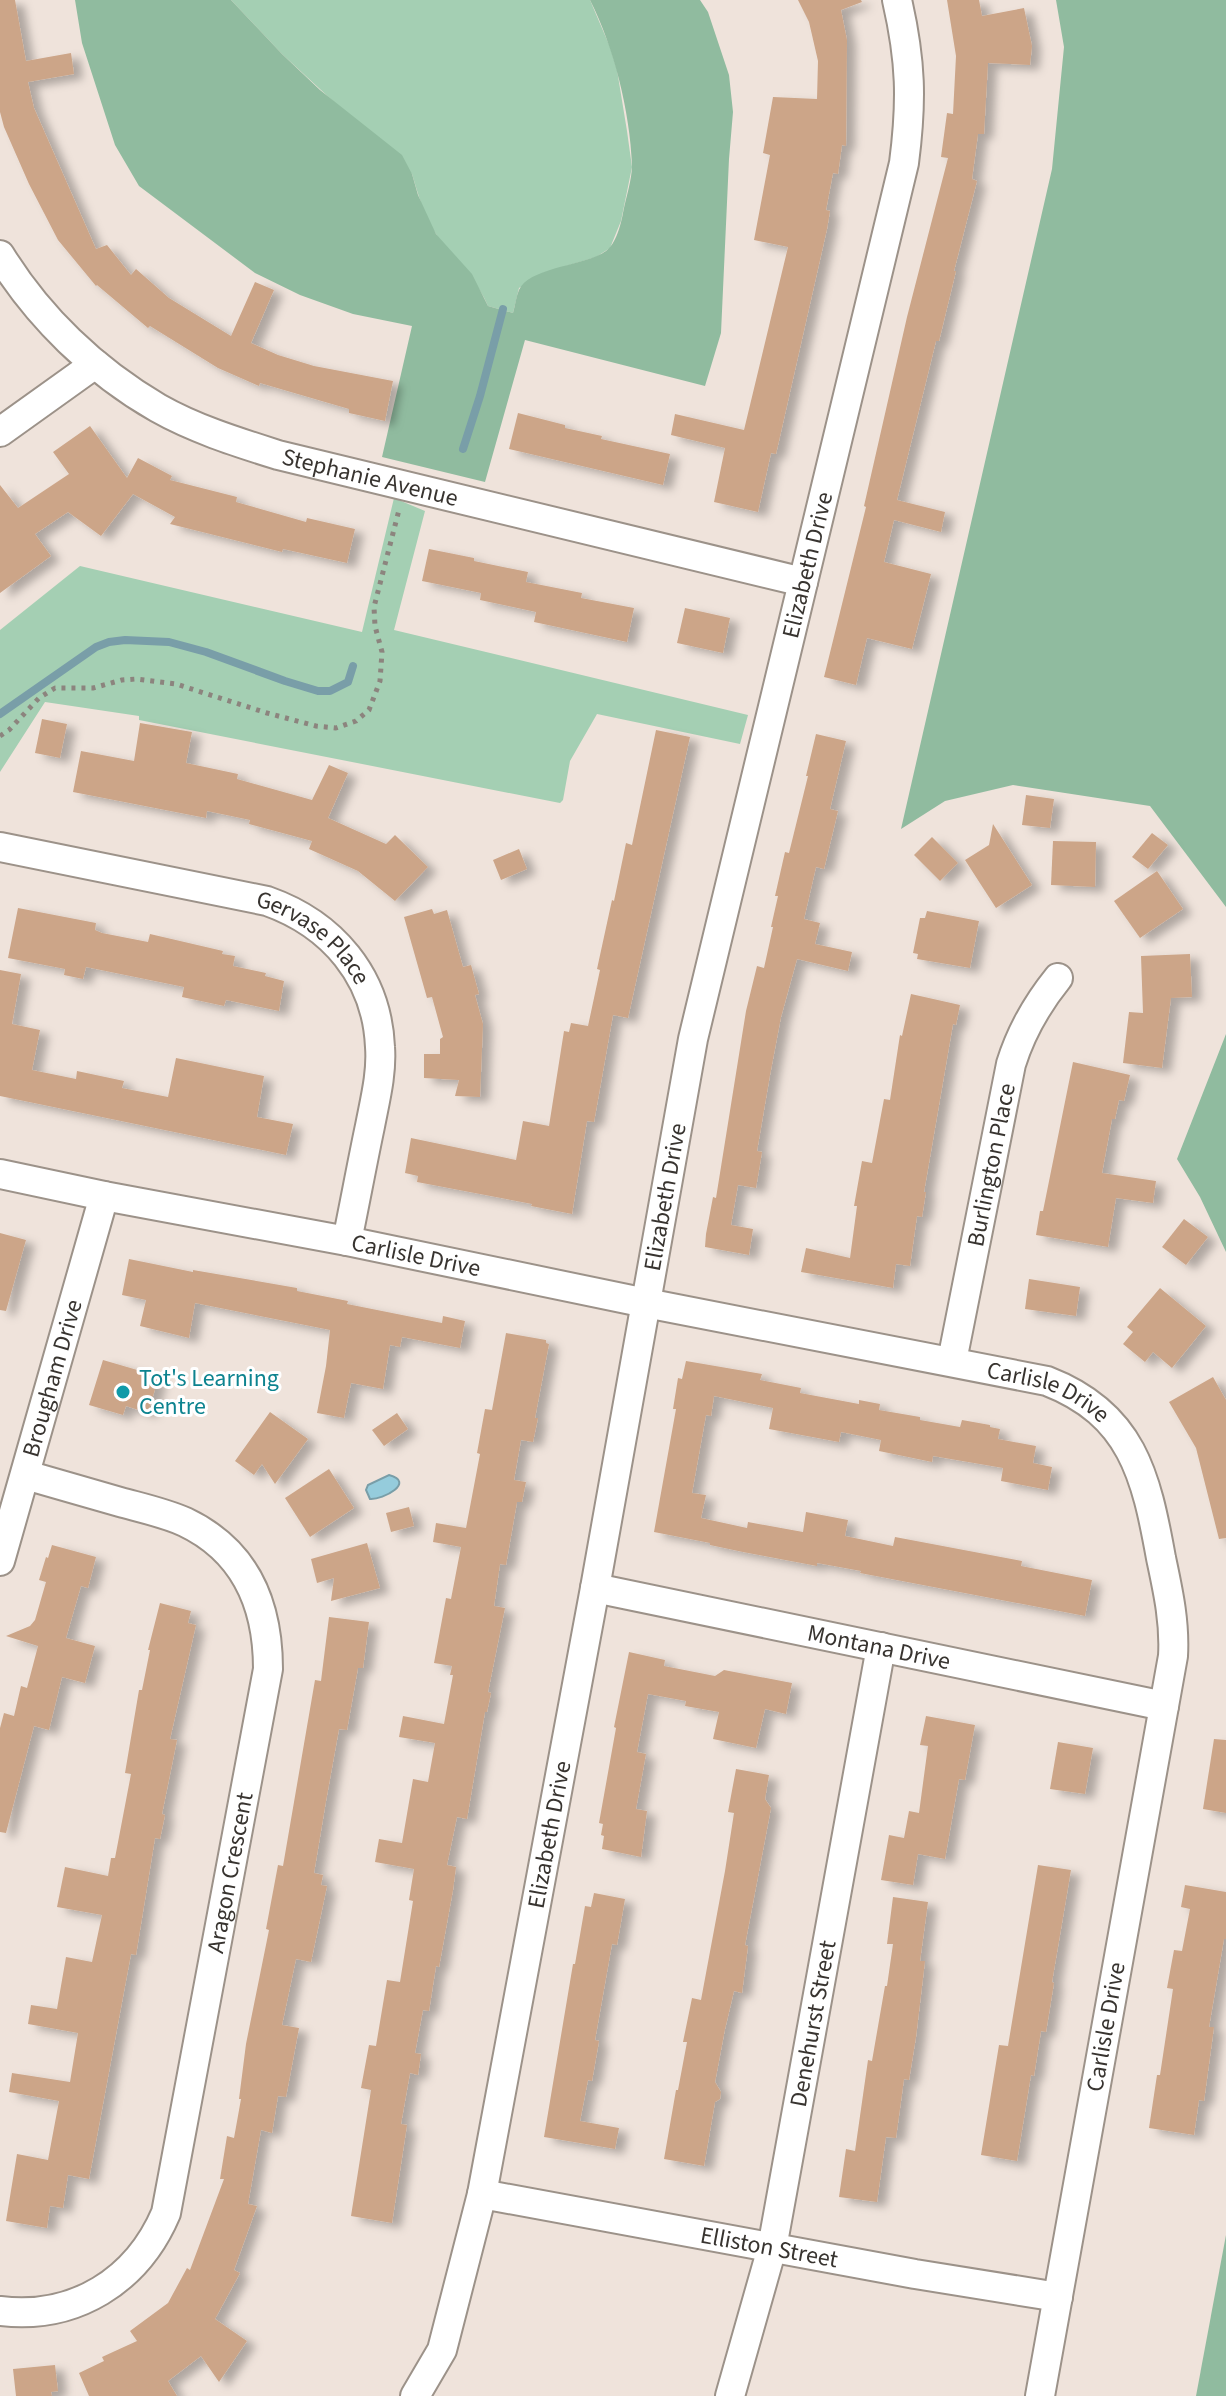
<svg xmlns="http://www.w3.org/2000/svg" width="1226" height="2396" viewBox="0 0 1226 2396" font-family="'Source Sans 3',sans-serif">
	<defs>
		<filter id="shadow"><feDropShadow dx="9" dy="5" stdDeviation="4" flood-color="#0004"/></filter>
	</defs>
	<rect width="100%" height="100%" fill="#efe3db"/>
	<g fill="#a4cfb3">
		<path d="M231,0H590L610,47L617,70L627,131L632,167L621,221L610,248L596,257L543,273L519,288L513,313L488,306C475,275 453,261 436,234C424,216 418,194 412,174L282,54Z"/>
		<polygon points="394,498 425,511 394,630 748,715 740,744 597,714 570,761 563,800 560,803 139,720 139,716 45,702 0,772 0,630 80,566 362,632"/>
	</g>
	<g fill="#90bb9f">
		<path d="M75,0H231L282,54L320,90L402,155L412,174L418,195L436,234L472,274L488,306L513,313C515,306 516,297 519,290C529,267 585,266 606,251C616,244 621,224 623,213C626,197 632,180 632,165C630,112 614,47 590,0H700L708,12L729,75L733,112L729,159L721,333L705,386L525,340L485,482L382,457L412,326L353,314L300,295L255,273L139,186L115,145L82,43Z"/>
		<polygon points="1056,0 1226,0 1226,907 1150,806 1013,785 945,801 901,829 1052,169 1064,47"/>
		<polygon points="1226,1034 1226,1252 1200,1197 1177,1159"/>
		<polygon points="1226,2235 1226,2396 1196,2396"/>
	</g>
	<path fill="#95ccdc" stroke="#799ea8" stroke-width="2" d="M389,1475C416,1482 383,1500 370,1499L366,1490L368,1485Z"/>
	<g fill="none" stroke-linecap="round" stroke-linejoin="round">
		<g stroke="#799ea8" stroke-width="8">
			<polyline points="463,449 480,396 503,309"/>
			<polyline points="0,714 96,647 109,642 125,640 169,642 206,652 285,681 318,691 330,691 348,682 353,666"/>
		</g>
	</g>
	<g fill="#cca588" filter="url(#shadow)">
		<polygon points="0,0 15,0 26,61 71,53 74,74 28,82 34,108 96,249 107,245 131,275 136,269 169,298 231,336 255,282 274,290 251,343 278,355 314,366 393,381 385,421 349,413 349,409 260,383 259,386 218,368 150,326 148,328 97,285 96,286 58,240 29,184 4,127 0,112"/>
		<polygon points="798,0 861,0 862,2 841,10 847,40 846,146 842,145 838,174 833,173 826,210 830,211 827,229 776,454 771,453 758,512 714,502 725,448 671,435 675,414 744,430 788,247 754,240 770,155 763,153 773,97 817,99 818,61 809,22"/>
		<polygon points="947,0 979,0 982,16 1024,8 1032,46 1030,65 988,63 984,134 978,134 972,179 977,181 954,271 956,271 939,341 936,341 897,500 945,512 941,532 894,520 884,562 931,574 912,649 867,638 856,685 824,677 866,507 864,506 907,317 948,158 941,157 947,113 953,114 956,56"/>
		<polygon points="518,413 565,425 565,428 602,436 601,439 670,454 663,485 509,449"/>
		<polygon points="90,426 127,478 138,458 172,476 170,480 237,497 236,502 306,522 307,518 355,529 347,563 283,549 282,552 170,524 175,517 133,494 101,536 68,512 35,534 51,556 0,593 0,485 18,508 69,474 53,452"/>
		<polygon points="429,549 474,558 474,561 528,572 526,582 582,593 581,598 634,608 627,642 534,622 536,612 480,600 481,593 422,581"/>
		<polygon points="685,608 730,618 723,653 677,643"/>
		<polygon points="42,719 67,724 60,758 35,753"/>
		<polygon points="140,723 192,732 186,763 238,774 237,779 312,800 329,765 348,773 328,818 386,844 395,835 428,867 395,901 358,871 309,849 312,841 249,824 250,820 207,811 206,818 73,792 81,751 134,761"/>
		<polygon points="656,730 690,737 628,1018 613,1015 594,1122 587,1121 572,1214 531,1206 532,1204 417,1182 418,1176 405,1173 411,1138 516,1160 523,1121 549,1126 564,1031 569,1032 571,1023 588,1026 600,970 597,969 612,900 614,901 626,843 632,845"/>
		<polygon points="816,734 846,741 830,809 838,811 824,869 816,867 804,919 820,923 815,944 852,952 848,971 797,959 781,1017 770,1075 757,1151 762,1152 756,1188 738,1185 731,1225 753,1229 749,1255 705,1247 706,1234 713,1197 716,1198 746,1011 757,966 764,968 773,927 771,927 778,896 775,896 785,852 789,853 808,776 806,776"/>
		<polygon points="1026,795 1054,799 1050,828 1022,825"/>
		<polygon points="993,824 1032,885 996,908 965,860 989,845"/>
		<polygon points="1152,833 1168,845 1148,869 1132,857"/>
		<polygon points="932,837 958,863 940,881 914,855"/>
		<polygon points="1053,841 1096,842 1095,887 1051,885"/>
		<polygon points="519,849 527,869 501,880 493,860"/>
		<polygon points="1157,871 1183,909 1140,938 1114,901"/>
		<polygon points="18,908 96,923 95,930 102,933 148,942 150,934 223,951 222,954 235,956 233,966 266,973 265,976 284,981 279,1011 226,1000 224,1006 182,997 184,987 86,967 83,979 64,975 65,969 8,958"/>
		<polygon points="432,909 434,914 447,910 463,967 471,965 479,994 475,995 483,1024 480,1097 455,1096 459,1080 424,1078 424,1054 440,1054 440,1039 443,1037 432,997 427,998 404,917"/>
		<polygon points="927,911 979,921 970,968 917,959 918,954 913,953 920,918 925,918"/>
		<polygon points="1190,954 1192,997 1171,998 1162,1068 1123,1063 1129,1012 1143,1013 1141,956"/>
		<polygon points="0,970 21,974 12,1024 40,1030 32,1070 76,1079 77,1071 124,1081 122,1088 168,1097 176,1058 264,1076 257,1117 293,1124 286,1155 0,1096"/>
		<polygon points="911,994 960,1005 956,1025 953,1024 924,1192 926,1192 922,1217 917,1216 910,1266 896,1264 893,1288 801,1272 806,1248 850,1258 857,1206 854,1206 862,1161 872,1163 884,1099 890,1100 900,1035 902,1036"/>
		<polygon points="1073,1062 1130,1075 1124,1101 1119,1100 1115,1119 1112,1119 1102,1173 1156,1181 1153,1203 1116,1198 1108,1247 1036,1235 1040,1211 1043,1211"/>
		<polygon points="1184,1219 1208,1237 1186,1265 1162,1247"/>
		<polygon points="0,1233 26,1240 6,1311 0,1310"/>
		<polygon points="129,1259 193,1272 193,1270 297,1288 297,1291 348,1301 347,1304 442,1323 443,1316 465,1321 460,1348 402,1337 400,1347 390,1345 383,1389 351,1383 344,1418 317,1413 326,1366 330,1330 195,1303 189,1338 140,1326 146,1300 122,1295"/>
		<polygon points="1029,1279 1080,1287 1076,1316 1025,1309"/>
		<polygon points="1160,1288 1206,1326 1172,1368 1153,1352 1145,1362 1123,1344 1133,1332 1127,1327"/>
		<polygon points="506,1333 546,1340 546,1343 549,1344 535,1418 538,1418 533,1442 521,1440 514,1480 526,1482 522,1502 517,1502 506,1565 500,1564 494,1606 505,1608 488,1692 491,1693 487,1712 485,1712 467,1819 457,1817 447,1865 456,1867 453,1890 439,1967 436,1966 429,2011 423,2010 415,2053 421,2054 418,2075 410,2073 401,2124 407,2125 392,2223 351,2216 371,2090 361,2088 369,2045 376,2046 387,1980 400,1982 413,1901 409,1900 414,1869 375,1862 379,1839 402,1843 413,1779 428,1782 435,1743 399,1737 403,1716 444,1724 453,1675 450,1675 452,1666 434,1663 446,1598 451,1599 461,1547 433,1542 436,1523 466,1528 480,1454 477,1453 485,1409 492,1410"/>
		<polygon points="103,1360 151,1374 150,1377 158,1379 148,1413 126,1406 123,1415 89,1405"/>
		<polygon points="686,1361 762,1374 760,1380 801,1388 800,1393 859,1404 859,1400 880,1404 879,1410 920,1417 920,1420 960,1427 962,1420 990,1425 990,1427 1000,1429 998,1439 1036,1446 1033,1463 1052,1467 1048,1490 1001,1481 1003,1468 933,1456 932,1462 879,1451 881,1440 841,1432 839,1442 769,1429 773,1408 714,1396 711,1416 706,1415 692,1493 706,1495 701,1518 747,1528 748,1522 803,1532 806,1512 848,1520 845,1536 893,1546 895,1537 1022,1561 1021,1566 1092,1580 1085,1616 860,1573 861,1571 817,1563 817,1566 743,1552 710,1545 710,1543 654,1532 676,1409 673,1409 678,1378 682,1379"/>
		<polygon points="1213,1377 1226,1400 1226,1538 1219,1539 1196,1448 1169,1402"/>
		<polygon points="270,1412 308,1439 275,1484 262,1464 254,1475 235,1461"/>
		<polygon points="397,1413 408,1429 384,1446 372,1430"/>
		<polygon points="329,1469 354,1508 310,1537 285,1498"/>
		<polygon points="409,1507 414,1526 391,1532 386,1513"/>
		<polygon points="367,1543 380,1588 331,1601 334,1578 317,1583 311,1559"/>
		<polygon points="52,1545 96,1557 88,1588 81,1586 66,1638 95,1646 85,1683 62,1677 49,1730 34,1726 6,1833 0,1832 0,1728 4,1713 14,1716 21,1686 27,1688 38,1646 6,1636 30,1626 35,1620 46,1582 39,1580 46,1557 48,1558"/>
		<polygon points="160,1603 191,1611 188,1623 196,1625 170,1739 177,1740 162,1814 165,1815 160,1839 155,1838 136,1955 131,1954 89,2179 68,2175 63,2208 50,2206 47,2228 6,2221 17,2154 48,2160 59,2101 9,2092 12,2073 70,2082 78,2033 28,2024 31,2005 57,2009 66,1957 92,1962 102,1915 57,1907 65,1867 108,1876 111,1858 115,1858 131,1774 125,1773 139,1690 142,1690 150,1650 148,1650"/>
		<polygon points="329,1617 369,1622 363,1668 358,1668 347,1730 339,1729 326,1801 314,1873 323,1875 321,1885 327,1886 311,1962 296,1959 282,2025 299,2028 286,2097 278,2096 272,2133 261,2130 248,2204 257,2206 234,2270 240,2273 215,2319 247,2341 219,2382 201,2356 168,2381 177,2396 89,2396 79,2373 104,2361 102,2357 137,2341 130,2331 168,2303 187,2268 190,2270 224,2179 220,2179 227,2136 234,2138 241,2099 239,2099 246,2044 269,1930 266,1929 278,1865 283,1866 315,1680 321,1681"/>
		<polygon points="629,1652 665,1660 664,1666 715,1676 724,1670 792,1683 786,1714 765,1709 756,1748 713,1739 719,1712 685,1706 686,1701 648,1694 637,1752 646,1754 636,1809 647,1811 641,1857 602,1849 604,1836 601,1835 603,1824 599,1823 616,1728 614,1727"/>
		<polygon points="926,1716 975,1725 965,1780 959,1779 945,1859 918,1854 913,1885 881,1880 889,1835 904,1838 909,1811 919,1813 928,1746 920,1745"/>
		<polygon points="1214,1739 1226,1740 1226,1813 1203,1809"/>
		<polygon points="1058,1742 1093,1748 1085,1794 1050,1789"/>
		<polygon points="736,1769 769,1775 765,1799 771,1808 745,1945 748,1946 742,1993 734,1991 725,2029 715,2082 721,2092 720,2099 715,2102 704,2166 664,2159 676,2090 678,2090 687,2042 683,2042 692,1998 701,2000 725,1871 734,1813 728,1812"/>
		<polygon points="1038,1865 1071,1870 1052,1982 1054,1983 1046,2032 1041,2031 1034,2076 1031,2075 1017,2161 981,2155 999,2045 1008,2046"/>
		<polygon points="1185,1885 1226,1892 1226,1939 1224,1939 1209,2027 1214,2027 1204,2101 1199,2100 1194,2135 1149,2128 1157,2075 1160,2075 1173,1989 1167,1988 1174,1950 1182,1951 1190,1909 1181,1907"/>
		<polygon points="594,1893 625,1899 617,1945 612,1944 595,2040 599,2041 592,2081 588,2080 580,2121 619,2128 615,2149 544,2137 573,1964 575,1964 585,1906 591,1907"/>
		<polygon points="893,1897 928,1902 920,1961 925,1961 916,2037 909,2080 904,2079 896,2138 886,2137 877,2202 839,2197 846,2149 855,2151 868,2060 872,2061 885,1986 887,1986 893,1944 887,1944"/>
		<polygon points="55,2365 58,2391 51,2392 52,2396 16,2396 13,2369"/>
	</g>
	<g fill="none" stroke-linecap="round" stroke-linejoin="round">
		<defs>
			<g id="minor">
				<path id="s1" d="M0,255C38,317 94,371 158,408C195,429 237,442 278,455L803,582"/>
				<polyline points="0,432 95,364"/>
				<path id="s2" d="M0,847L267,901C332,924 377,976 380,1047C382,1073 375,1100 370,1126C362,1164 355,1202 347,1241"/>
				<path id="s3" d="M0,1174L104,1196L347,1241L646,1303L1047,1381C1132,1414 1146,1475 1161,1558C1168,1591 1175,1622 1173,1656L1040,2396"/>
				<path id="s4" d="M952,1361L1011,1064C1021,1032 1037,1004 1058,978"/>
				<path id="s5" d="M0,1561L104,1196"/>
				<path id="s6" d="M595,1588L1164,1706"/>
				<path id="s7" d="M482,2194L915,2274L1058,2297"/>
				<path id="s8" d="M0,2311C75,2320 137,2281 166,2213L268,1669C268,1605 246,1551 185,1522C165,1513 142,1508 120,1502C89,1493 57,1484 26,1475"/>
				<path id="s9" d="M415,2396L442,2350L482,2194L595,1588L693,1039L904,163C912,101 911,61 897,0"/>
				<path id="s10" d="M730,2396L772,2248L881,1647"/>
			</g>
		</defs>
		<use href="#minor" stroke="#9c9289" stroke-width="32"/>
		<polyline stroke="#8c847e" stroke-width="5" stroke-dasharray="4 6" stroke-linecap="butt" points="0,736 9,730 39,698 55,688 93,688 122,680 136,679 176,684 267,713 316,726 336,728 356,721 369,710 380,681 382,652 375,626 374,607 399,510"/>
		<use href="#minor" stroke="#fff" stroke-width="28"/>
	</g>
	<circle fill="#0f9aa8" stroke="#fff" stroke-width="3" cx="123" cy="1392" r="8"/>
	<g text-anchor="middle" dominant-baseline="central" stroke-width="6" stroke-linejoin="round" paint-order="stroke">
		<g font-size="24" fill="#383430" stroke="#fff">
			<text stroke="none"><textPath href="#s1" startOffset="446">Stephanie Avenue</textPath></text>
			<text stroke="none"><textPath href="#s9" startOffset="1876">Elizabeth Drive</textPath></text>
			<text stroke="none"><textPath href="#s2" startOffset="332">Gervase Place</textPath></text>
			<text stroke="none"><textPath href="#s4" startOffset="200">Burlington Place</textPath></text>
			<text stroke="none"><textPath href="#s9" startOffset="1228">Elizabeth Drive</textPath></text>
			<text stroke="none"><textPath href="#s3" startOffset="424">Carlisle Drive</textPath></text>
			<text stroke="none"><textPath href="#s5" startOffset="190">Brougham Drive</textPath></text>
			<text stroke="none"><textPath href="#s3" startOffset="1072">Carlisle Drive</textPath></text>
			<text stroke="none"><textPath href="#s6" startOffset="290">Montana Drive</textPath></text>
			<text stroke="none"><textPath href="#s9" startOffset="580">Elizabeth Drive</textPath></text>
			<text stroke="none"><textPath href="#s8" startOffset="554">Aragon Crescent</textPath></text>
			<text stroke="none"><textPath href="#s10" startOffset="382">Denehurst Street</textPath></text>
			<text transform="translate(1106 2027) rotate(-80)">Carlisle Drive</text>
			<text stroke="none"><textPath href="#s7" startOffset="292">Elliston Street</textPath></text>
		</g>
		<g font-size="24" fill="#0d838f" stroke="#fff" text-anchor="start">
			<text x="139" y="1378">Tot's Learning<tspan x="139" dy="28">Centre</tspan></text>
		</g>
	</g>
</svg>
